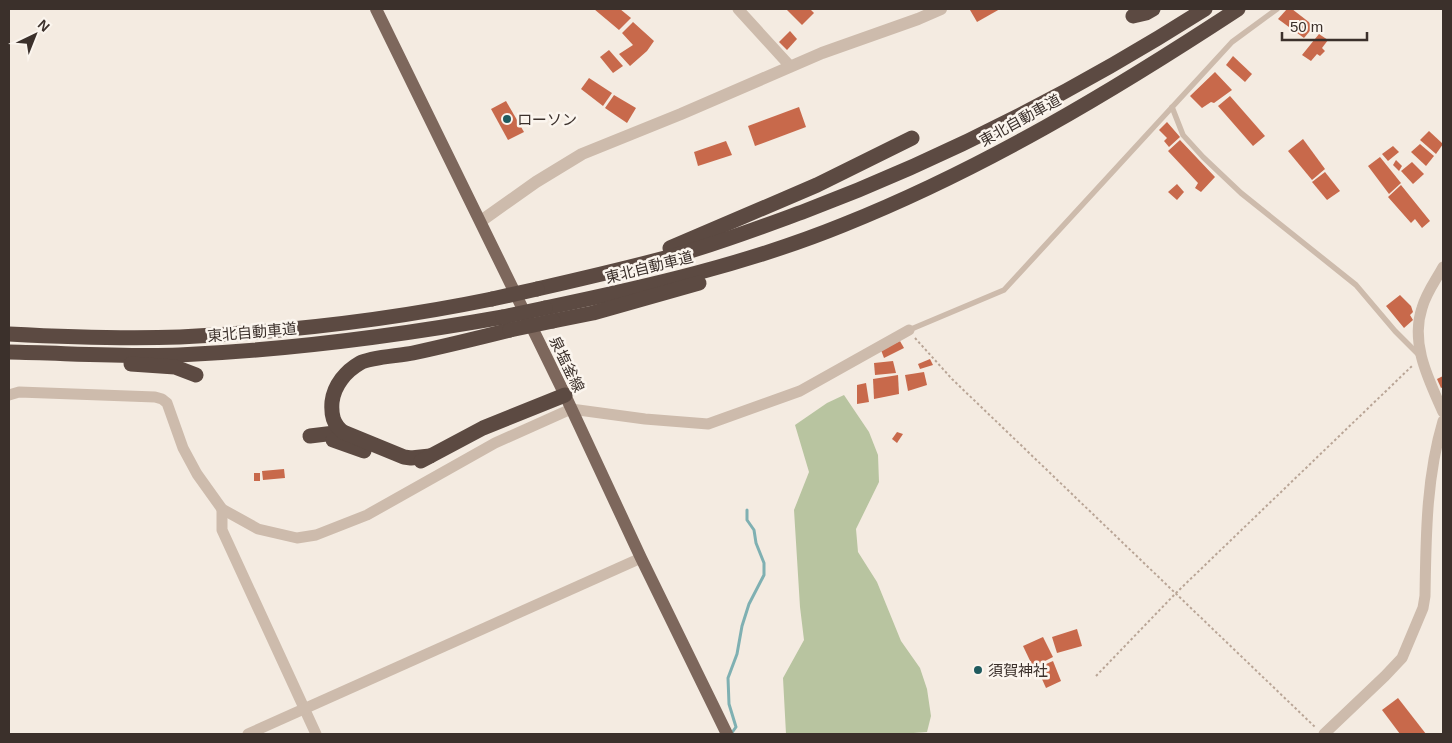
<svg xmlns="http://www.w3.org/2000/svg" width="1452" height="743" viewBox="0 0 1452 743" font-family="Helvetica,'Noto Sans JP',sans-serif">
	<rect width="100%" height="100%" fill="#f4ebe1"/>
	<polygon fill="#b8c4a0" points="844,395 869,432 878,455 879,482 856,529 858,552 877,582 901,641 920,668 927,689 931,716 927,732 900,734 786,734 783,678 804,640 800,607 794,510 809,472 795,425 827,403"/>
	<g fill="none" stroke-linecap="round" stroke-linejoin="round">
		<polyline stroke="#7fb0b2" stroke-width="3" points="731,734 736,727 729,704 728,678 737,654 742,626 749,604 764,575 764,563 756,543 754,530 747,520 747,510"/>
	</g>
	<g fill="#c8694b">
		<polygon points="594,9 620,9 631,18 619,30"/>
		<polygon points="786,9 810,9 814,13 802,25"/>
		<polygon points="972,9 1000,9 977,22 970,10"/>
		<polygon points="1287,9 1292,9 1314,26 1304,38 1278,19"/>
		<polygon points="633,22 654,41 647,51 630,66 619,54 633,45 622,33"/>
		<polygon points="790,31 797,39 787,50 779,42"/>
		<polygon points="1319,34 1328,40 1322,48 1325,51 1320,56 1317,54 1311,61 1302,55"/>
		<polygon points="609,50 623,66 613,73 600,57"/>
		<polygon points="1233,56 1252,74 1245,82 1226,65"/>
		<polygon points="1215,72 1232,90 1214,103 1211,102 1202,108 1190,96"/>
		<polygon points="589,78 612,93 603,106 581,89"/>
		<polygon points="614,95 636,108 627,123 605,108"/>
		<polygon points="1230,96 1265,136 1253,146 1218,106"/>
		<polygon points="506,101 524,132 508,140 491,109"/>
		<polygon points="799,107 806,127 755,146 748,126"/>
		<polygon points="1167,122 1180,137 1169,147 1164,141 1167,138 1159,130"/>
		<polygon points="1429,131 1443,144 1436,154 1420,140"/>
		<polygon points="1303,139 1325,169 1312,180 1288,151"/>
		<polygon points="1180,140 1215,177 1201,192 1195,188 1198,183 1168,151"/>
		<polygon points="726,141 732,155 698,166 694,152"/>
		<polygon points="1420,144 1434,156 1426,166 1411,152"/>
		<polygon points="1393,146 1399,152 1388,161 1382,154"/>
		<polygon points="1380,157 1401,183 1389,194 1368,166"/>
		<polygon points="1396,160 1402,166 1399,171 1393,165"/>
		<polygon points="1412,162 1424,174 1413,184 1401,171"/>
		<polygon points="1325,172 1340,191 1327,200 1312,182"/>
		<polygon points="1177,184 1184,192 1177,200 1168,192"/>
		<polygon points="1401,185 1430,221 1422,228 1415,219 1411,223 1388,197"/>
		<polygon points="1400,295 1411,306 1413,312 1410,315 1413,320 1404,328 1386,306"/>
		<polygon points="900,341 904,348 884,358 881,350"/>
		<polygon points="930,359 933,365 920,369 918,364"/>
		<polygon points="893,361 896,373 875,375 874,363"/>
		<polygon points="924,372 927,385 908,391 905,375"/>
		<polygon points="898,375 899,394 874,399 873,379"/>
		<polygon points="1443,376 1443,387 1441,388 1437,379"/>
		<polygon points="866,383 869,402 857,404 857,385"/>
		<polygon points="897,432 903,434 897,443 892,439"/>
		<polygon points="284,469 285,478 263,480 262,471"/>
		<rect x="254" y="473" width="6" height="8"/>
		<polygon points="1077,629 1082,646 1057,653 1052,637"/>
		<polygon points="1043,637 1053,657 1033,667 1023,646"/>
		<polygon points="1053,661 1061,681 1046,688 1037,668"/>
		<polygon points="1398,698 1426,734 1400,734 1382,710"/>
	</g>
	<g fill="none" stroke-linecap="round" stroke-linejoin="round">
		<g stroke="#b9a596" stroke-width="2" stroke-dasharray="2.5 2.5" stroke-linecap="butt">
			<polyline points="915,338 952,379 1315,727"/>
			<polyline points="1096,676 1176,593 1412,366"/>
		</g>
		<g stroke="#cdbbac" stroke-width="5.5">
			<polyline points="1172,107 1183,135 1203,157 1241,193 1356,285 1395,331 1418,354"/>
			<polyline points="909,330 1004,290 1232,42 1277,9"/>
		</g>
		<g stroke="#cdbbac" stroke-width="11">
			<polyline points="738,9 790,66"/>
			<path d="M1443,267C1436,280 1426,293 1422,308C1410,344 1429,380 1443,412"/>
			<polyline points="9,395 19,392 155,397 162,399 167,403 183,448 197,474 222,509 258,529 297,538 316,535 367,515 495,443 571,409 645,419 708,424 800,391 909,330"/>
			<polyline points="222,509 222,530 316,734"/>
			<polyline points="248,734 641,558"/>
			<path d="M1324,734L1385,676L1402,658L1423,608L1425,596C1426,537 1426,478 1443,421"/>
		</g>
		<polyline stroke="#cdbbac" stroke-width="12" points="481,221 536,182 582,154 681,114 822,53 918,19 941,9"/>
		<polyline stroke="#7d675c" stroke-width="12" points="376,9 565,395 641,558 727,734"/>
		<g stroke="#5c4a42" stroke-width="15">
			<polyline points="1133,16 1146,13 1153,9"/>
			<polyline points="670,248 817,185 912,138"/>
			<path d="M537,289C585,278 633,267 680,254C722,242 764,226 805,211C945,158 1079,89 1205,9"/>
			<path d="M545,308C646,287 747,264 843,225C983,169 1113,91 1238,9"/>
			<polyline points="553,321 593,313 699,283"/>
			<path d="M9,334C66,337 123,339 180,337C284,332 390,320 492,299"/>
			<path d="M9,352C65,353 123,357 179,355C288,350 396,336 503,317"/>
			<polyline points="131,364 175,367 196,375"/>
			<polyline points="310,436 343,432"/>
			<polyline points="333,440 364,451"/>
			<path d="M430,456L411,458L404,457L343,432C333,424 331,415 332,402C334,385 346,371 360,363C371,357 399,356 413,353C445,346 478,338 510,330"/>
			<polyline points="421,461 483,428 565,395"/>
		</g>
		<g stroke="#5c4a42" stroke-width="15">
			<polyline points="492,299 537,289"/>
			<polyline points="503,317 545,308"/>
			<polyline points="510,330 553,321"/>
		</g>
	</g>
	<g fill="#1f5a5e" stroke="#fbf5ee" stroke-width="2">
		<circle cx="507" cy="119" r="5"/>
		<circle cx="978" cy="670" r="5"/>
	</g>
	<g text-anchor="middle" dominant-baseline="central" stroke-width="5" stroke-linejoin="round" paint-order="stroke">
		<g font-size="15" fill="#3b302b" stroke="#fbf5ee" text-anchor="start">
			<text x="517" y="119">ローソン</text>
			<text x="988" y="670">須賀神社</text>
		</g>
		<g font-size="15" fill="#3b302b" stroke="#fbf5ee">
			<text transform="translate(1020 120) rotate(-29)">東北自動車道</text>
			<text transform="translate(649 267) rotate(-14)">東北自動車道</text>
			<text transform="translate(252 332) rotate(-5)">東北自動車道</text>
			<text transform="translate(567 364) rotate(64)">泉塩釜線</text>
		</g>
	</g>
	<rect width="1452" height="743" fill="none" stroke="#3b302b" stroke-width="20"/>
	<g transform="translate(35 35) rotate(43)" stroke="#fbf5ee" stroke-width="4" paint-order="stroke">
	<path d="M0-4L9 19L0 12L-9 19Z" fill="#3b302b"/>
	<text y="-8" font-size="14" font-weight="bold" text-anchor="middle" fill="#3b302b">N</text>
	</g>
	<path d="M1282 32v8h85v-8" fill="none" stroke="#3b302b" stroke-width="2.5"/>
	<text x="1290" y="32" font-size="15" fill="#3b302b" stroke="#fbf5ee" stroke-width="4" paint-order="stroke">50 m</text>
</svg>
